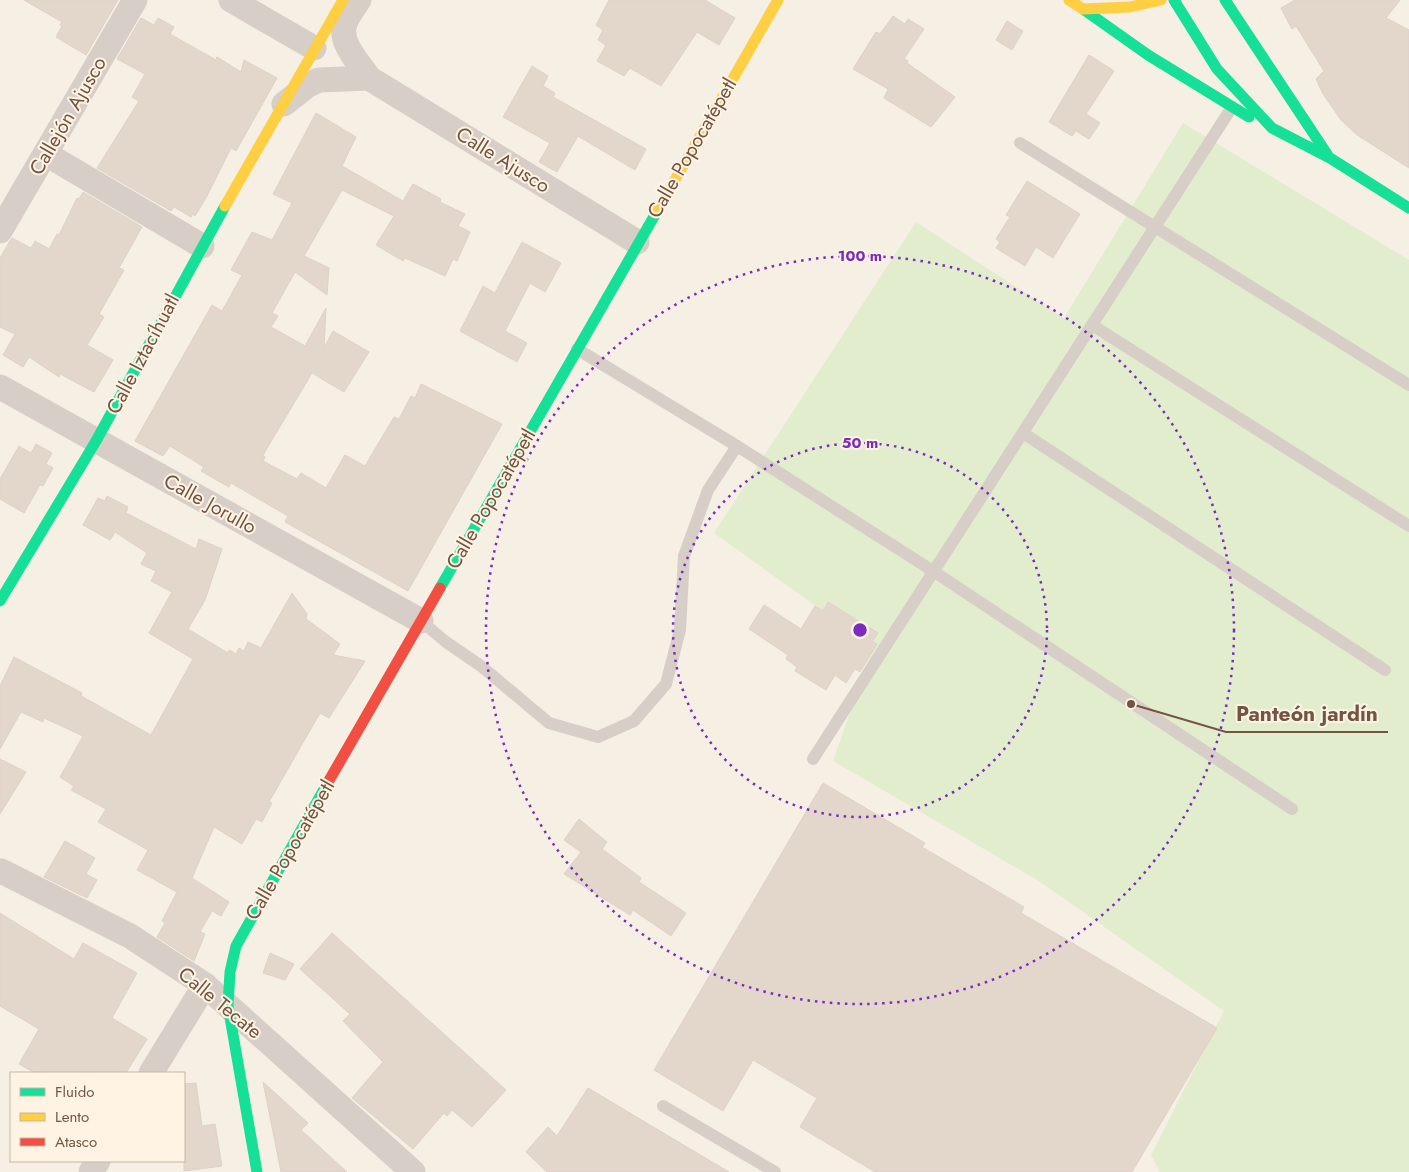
<svg xmlns="http://www.w3.org/2000/svg" width="1409" height="1172" viewBox="0 0 1409 1172" font-family="Jost,sans-serif">
	<rect width="100%" height="100%" fill="#f6efe4"/>
	<polygon fill="#e1edcd" points="1183,123 1409,260 1409,1172 1160,1172 1151,1155 1224,1011 1039,881 833,761 873,647 714,533 916,222 1064,318"/>
	<g fill="#e3d6cb" stroke="#dfd1c6">
		<polygon points="24,0 118,0 86,55 56,37 62,26 60,25 62,22"/>
		<polygon points="609,0 705,0 735,18 719,45 697,32 661,86 630,68 624,76 597,61 606,45 598,40 603,30 596,25"/>
		<polygon points="1295,0 1400,0 1386,18 1409,30 1409,168 1357,135 1341,120 1323,94 1316,79 1324,71 1296,26 1292,29 1281,8"/>
		<polygon points="893,16 905,24 908,19 924,29 904,59 908,61 907,63 955,97 931,127 884,98 888,89 853,69 876,32 880,34"/>
		<polygon points="141,18 154,25 158,18 174,27 170,34 216,60 217,57 241,72 244,60 277,78 236,151 231,148 207,196 195,216 193,214 191,217 174,207 171,211 97,168 139,101 132,97 145,74 117,59"/>
		<polygon points="1007,21 1023,31 1012,50 996,40"/>
		<polygon points="1089,55 1114,71 1086,114 1100,123 1089,139 1076,131 1072,136 1049,122"/>
		<polygon points="532,66 548,76 543,86 555,93 553,97 646,149 635,170 578,136 557,172 539,162 550,143 503,117"/>
		<polygon points="316,113 356,137 342,166 403,201 413,184 441,199 440,202 465,214 458,226 470,232 457,261 453,259 445,276 405,258 403,261 376,245 394,216 342,190 304,256 329,268 327,295 295,272 272,313 278,316 271,327 305,346 326,308 324,348 333,331 369,352 344,392 312,373 263,455 265,457 263,461 297,479 301,473 326,488 345,455 365,466 394,417 399,419 411,396 415,398 421,384 502,424 408,591 285,522 288,516 231,483 229,487 201,471 204,467 170,446 163,456 135,441 212,305 222,311 242,275 231,270 252,232 272,240 292,203 273,194"/>
		<polygon points="1027,181 1080,214 1053,258 1036,247 1025,266 996,248 1000,242 996,239 1010,217 1006,215"/>
		<polygon points="83,192 142,227 119,268 124,270 99,314 104,317 87,345 113,360 94,392 60,374 59,377 29,357 23,367 3,355 15,334 0,327 0,258 10,241 12,238 31,248 35,241 49,249 57,234 59,235 77,198 79,199"/>
		<polygon points="522,242 561,263 545,292 530,283 505,331 527,343 517,362 460,331 483,286 495,293"/>
		<polygon points="36,444 52,453 46,464 53,468 43,486 40,485 24,513 0,499 0,479 19,446 31,453"/>
		<polygon points="107,496 128,507 126,513 196,549 199,539 222,549 205,600 188,629 228,653 229,650 236,654 239,648 244,651 248,642 261,648 292,593 307,614 306,619 340,644 333,655 365,661 329,718 320,713 269,802 272,803 262,822 256,819 242,844 214,827 192,878 229,902 221,916 212,911 200,932 205,934 194,961 157,937 165,923 162,921 177,892 137,870 148,850 98,822 106,809 71,790 74,786 60,777 83,736 44,718 43,722 21,712 0,749 0,686 14,657 82,693 81,696 151,735 193,659 149,633 172,592 151,581 156,571 141,564 147,553 115,532 110,540 83,525 98,498 105,501"/>
		<polygon points="828,602 878,633 872,642 877,644 860,672 855,669 846,683 835,675 826,690 795,671 797,667 786,659 788,655 749,629 764,605 801,629 815,606 823,611"/>
		<polygon points="0,759 26,772 0,814"/>
		<polygon points="823,783 925,843 922,847 1024,907 1021,913 1217,1028 1132,1172 875,1172 800,1127 817,1098 753,1060 723,1111 654,1070"/>
		<polygon points="579,819 607,842 602,849 641,878 639,882 686,913 671,936 633,910 630,915 564,874 581,852 564,840"/>
		<polygon points="65,841 95,858 86,874 97,880 87,898 44,877"/>
		<polygon points="0,913 74,959 83,943 137,973 112,1018 147,1039 126,1073 35,1073 19,1064 39,1029 0,1006"/>
		<polygon points="332,933 506,1090 472,1127 452,1110 447,1116 444,1113 413,1149 352,1098 383,1062 343,1021 350,1014 300,969"/>
		<polygon points="270,953 294,964 285,980 263,973"/>
		<polygon points="263,1082 308,1123 301,1130 347,1172 281,1172"/>
		<polygon points="196,1083 202,1126 215,1124 222,1166 184,1171 184,1084"/>
		<polygon points="588,1088 650,1125 729,1172 547,1172 526,1152 548,1127 557,1136"/>
	</g>
	<g fill="none" stroke-linecap="round" stroke-linejoin="round">
		<g stroke="#d7cec7" stroke-width="12">
			<polyline points="1020,143 1409,385"/>
			<polyline points="1092,325 1409,526"/>
			<polyline points="577,349 737,446 933,571 1292,809"/>
			<polyline points="1023,433 1385,670"/>
			<polyline points="421,621 446,642 481,666 549,723 598,737 634,721 666,684 680,630 684,556 708,490 737,446"/>
			<polyline points="813,759 1232,107"/>
			<polyline points="663,1106 775,1172"/>
		</g>
		<g stroke="#d7cec7" stroke-width="25">
			<polyline points="231,0 314,48"/>
			<path d="M359,0C354,8 347,16 345,24C338,42 360,64 369,78L637,242"/>
			<polyline points="284,104 308,85 319,80 369,78"/>
			<polyline points="46,154 202,246"/>
			<polyline points="0,231 135,0"/>
			<polyline points="0,387 421,621"/>
			<polyline points="1,871 130,936 205,985 413,1172"/>
			<polyline points="151,1073 205,985"/>
			<polyline points="91,1172 98,1161"/>
		</g>
		<g stroke="#16e098" stroke-width="11">
			<polyline points="1174,0 1217,69 1272,128 1330,158 1409,208"/>
			<polyline points="1225,0 1327,154"/>
			<polyline points="1083,9 1148,55 1249,117"/>
			<polyline points="440,588 656,213"/>
			<polyline points="0,601 96,441 225,206"/>
			<polyline points="257,1172 228,1006 230,972 236,946 327,784"/>
		</g>
		<g stroke="#ffcf43" stroke-width="11">
			<polyline points="1069,0 1083,9 1130,7 1161,0"/>
			<polyline points="225,206 343,0"/>
			<polyline points="656,213 778,0"/>
		</g>
		<polyline stroke="#f24e42" stroke-width="11" points="327,784 440,588"/>
	</g>
	<g fill="none" stroke="#7b2cbf" stroke-width="2.5" stroke-dasharray="2.5 5">
		<circle cx="860" cy="630" r="187"/>
		<circle cx="860" cy="630" r="374"/>
	</g>
	<g text-anchor="middle" dominant-baseline="central" stroke-width="4" stroke-linejoin="round" paint-order="stroke">
		<g font-size="20" fill="#745443" stroke="#fff4e4">
			<text transform="translate(68 116) rotate(-60)">Callejón Ajusco</text>
			<text transform="translate(692 148) rotate(-60)">Calle Popocatépetl</text>
			<text transform="translate(503 160) rotate(32)">Calle Ajusco</text>
			<text transform="translate(143 354) rotate(-62)">Calle Iztacíhuatl</text>
			<text transform="translate(491 499) rotate(-60)">Calle Popocatépetl</text>
			<text transform="translate(210 504) rotate(29)">Calle Jorullo</text>
			<text transform="translate(290 850) rotate(-60)">Calle Popocatépetl</text>
			<text transform="translate(220 1003) rotate(39)">Calle Tecate</text>
		</g>
	</g>
	<circle cx="860" cy="630" r="8" fill="#7b2cbf" stroke="#fff4e4" stroke-width="2.5"/>
	<g font-size="15" text-anchor="middle" font-weight="bold" fill="#7b2cbf" stroke="#fff4e4" stroke-width="4" stroke-linejoin="round" paint-order="stroke">
		<text x="860" y="261">100 m</text>
		<text x="860" y="448">50 m</text>
	</g>
	<path fill="none" stroke="#745443" stroke-width="2" d="M1131 704L1226 732H1388"/>
	<circle fill="#745443" stroke="#fff4e4" stroke-width="2" cx="1131" cy="704" r="5"/>
	<g font-size="21" text-anchor="middle" font-weight="bold" fill="#745443" stroke="#fff4e4" stroke-width="4" stroke-linejoin="round" paint-order="stroke">
		<text x="1307" y="721">Panteón jardín</text>
	</g>
	<rect x="10" y="1072" width="175" height="90" fill="#fff4e4" stroke="#c7b4a4"/>
	<rect x="20" y="1088" width="25" height="8" fill="#16e098" stroke="#c7b4a4"/>
	<text x="55" y="1097" font-size="15" fill="#745443">Fluido</text>
	<rect x="20" y="1113" width="25" height="8" fill="#ffcf43" stroke="#c7b4a4"/>
	<text x="55" y="1122" font-size="15" fill="#745443">Lento</text>
	<rect x="20" y="1138" width="25" height="8" fill="#f24e42" stroke="#c7b4a4"/>
	<text x="55" y="1147" font-size="15" fill="#745443">Atasco</text>
</svg>
